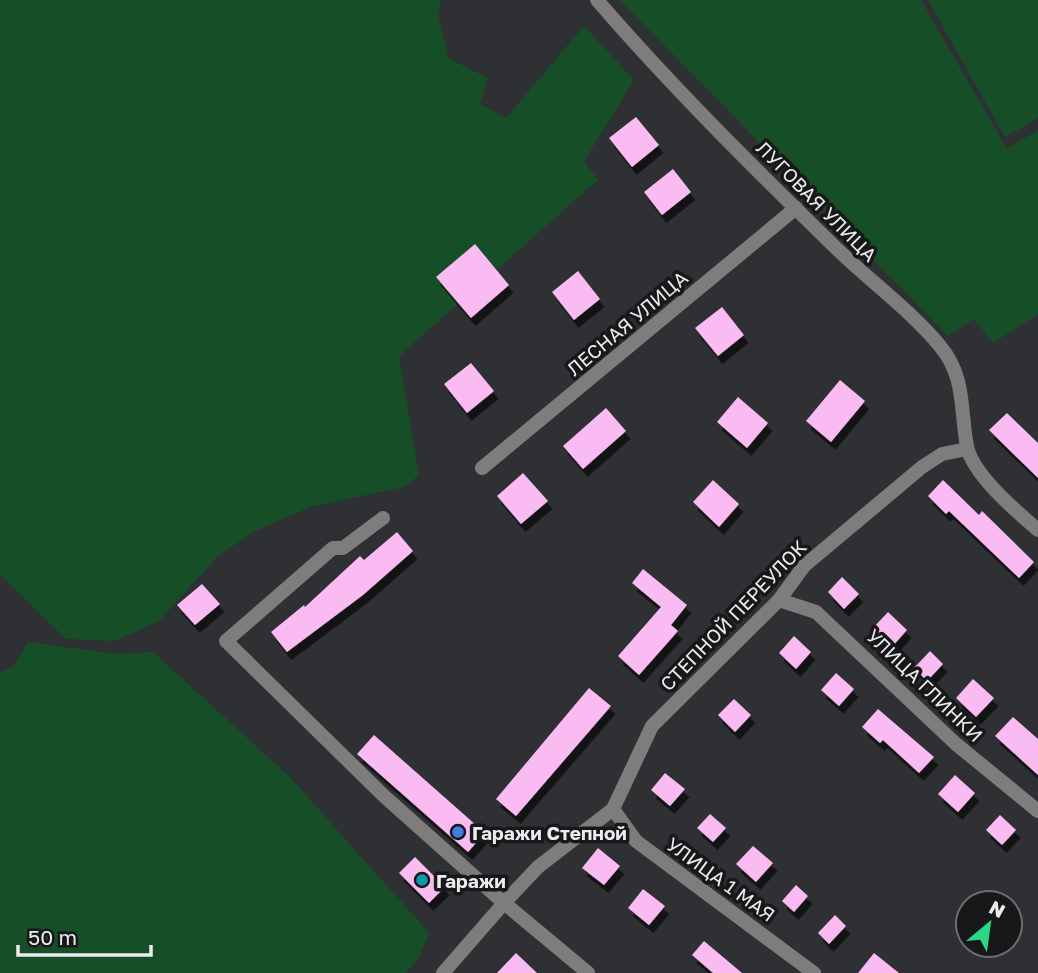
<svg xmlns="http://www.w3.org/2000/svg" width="1038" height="973" viewBox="0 0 1038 973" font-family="'Golos Text',sans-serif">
	<defs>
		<filter id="shadow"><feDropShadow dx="4.5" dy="8" stdDeviation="0" flood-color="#0009"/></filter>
	</defs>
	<rect width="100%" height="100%" fill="#2f3033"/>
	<g fill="#164f27">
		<polygon points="0,0 441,0 438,14 448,58 488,78 480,104 506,118 584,26 634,80 584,161 598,180 399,356 419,475 404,487 310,507 255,531 218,556 159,621 115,641 66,639 0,575"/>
		<polygon points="620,0 921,0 1007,149 1038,130 1038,314 993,343 974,319 948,336"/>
		<polygon points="928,0 1038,0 1038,118 1005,137"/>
		<polygon points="28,642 117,654 153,652 290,777 429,933 419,957 406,973 0,973 0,672 13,667"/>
	</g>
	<g fill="#fabbf2" filter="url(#shadow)">
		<polygon points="636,117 659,145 632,167 609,138"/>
		<polygon points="673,169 691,192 662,215 644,192"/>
		<polygon points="475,244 509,285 471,318 436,277"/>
		<polygon points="578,271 600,299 574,320 552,292"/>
		<polygon points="722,307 744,335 718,356 695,328"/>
		<polygon points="471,363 494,391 467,413 444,384"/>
		<polygon points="840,380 865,401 831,442 806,421"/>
		<polygon points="738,397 768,423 747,448 717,422"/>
		<polygon points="606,408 626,431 583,469 563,446"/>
		<polygon points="1007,413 1038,443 1038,478 989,430"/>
		<polygon points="523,473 548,501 521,524 497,496"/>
		<polygon points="713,480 739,504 719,527 693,502"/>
		<polygon points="943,480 979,515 982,511 1034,562 1019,578 949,511 946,514 928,496"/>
		<polygon points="397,532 413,551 363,595 287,652 271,632 304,605 305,607 360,556 364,560"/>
		<polygon points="643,569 687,605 671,625 678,631 639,675 618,656 661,607 632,583"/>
		<polygon points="842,577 859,594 844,609 828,592"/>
		<polygon points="202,584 220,604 195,625 177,605"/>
		<polygon points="888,612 907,630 891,648 871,630"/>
		<polygon points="794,636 811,652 796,669 779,653"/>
		<polygon points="930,651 943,664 927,681 914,668"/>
		<polygon points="836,673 854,689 839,706 821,690"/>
		<polygon points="973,679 994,698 976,717 956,698"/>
		<polygon points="589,688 611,706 516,816 496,799"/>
		<polygon points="734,699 751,715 735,732 718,715"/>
		<polygon points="878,709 934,757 919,773 883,740 880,743 862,727"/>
		<polygon points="1013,717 1038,739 1038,775 995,736"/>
		<polygon points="374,735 485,833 468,852 357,754"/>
		<polygon points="665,773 685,789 670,806 651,790"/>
		<polygon points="955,775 975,793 958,812 938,794"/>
		<polygon points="710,814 726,828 713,842 697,828"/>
		<polygon points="1000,815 1016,830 1002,845 986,830"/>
		<polygon points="753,846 773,863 756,882 736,864"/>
		<polygon points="598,848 620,866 604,885 582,868"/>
		<polygon points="415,857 445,887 429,903 399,873"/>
		<polygon points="796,885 808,896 794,912 782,901"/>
		<polygon points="643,889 665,906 649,925 628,908"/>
		<polygon points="835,915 846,926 829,944 818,933"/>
		<polygon points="704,941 742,973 713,973 692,955"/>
		<polygon points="516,953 537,973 497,973"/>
		<polygon points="874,953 899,973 858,973"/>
	</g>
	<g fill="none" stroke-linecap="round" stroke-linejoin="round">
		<g stroke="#7f7d7c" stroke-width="14">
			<path d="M597,0C672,87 754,168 836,248C870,281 910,310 940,346C966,377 960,410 967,446C972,474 1017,512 1038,530"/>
			<polyline points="482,468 796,208"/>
			<polyline points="383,518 343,548 333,548 226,641 384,796 504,903 538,867 613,809 652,726 779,600 804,566 922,467 942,454 967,449"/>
			<polyline points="779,600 816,612 956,744 1038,811"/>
			<polyline points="613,809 636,841 814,973"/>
			<polyline points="443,973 504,903 588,973"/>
		</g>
	</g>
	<circle fill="#3f7fe0" stroke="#18181a" stroke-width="2.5" cx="458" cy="832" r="7"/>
	<circle fill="#0f9aa8" stroke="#18181a" stroke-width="2.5" cx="422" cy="880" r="7"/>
	<g text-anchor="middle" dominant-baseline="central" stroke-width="7" stroke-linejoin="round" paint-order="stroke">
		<g font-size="19" fill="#ececef" stroke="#18181a">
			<text transform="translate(817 201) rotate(45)">ЛУГОВАЯ УЛИЦА</text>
			<text transform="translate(627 323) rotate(-40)">ЛЕСНАЯ УЛИЦА</text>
			<text transform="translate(733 615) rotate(-46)">СТЕПНОЙ ПЕРЕУЛОК</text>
			<text transform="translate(925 685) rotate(44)">УЛИЦА ГЛИНКИ</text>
			<text transform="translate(721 879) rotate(36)">УЛИЦА 1 МАЯ</text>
		</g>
		<g font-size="19" font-weight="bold" fill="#ececef" stroke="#18181a" text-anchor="start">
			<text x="472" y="832">Гаражи Степной</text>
			<text x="436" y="880">Гаражи</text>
		</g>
	</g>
	<g transform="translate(989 924) rotate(29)"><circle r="33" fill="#18181a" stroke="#6d6d6f" stroke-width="2"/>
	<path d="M0-5L12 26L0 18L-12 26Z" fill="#28d885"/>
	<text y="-10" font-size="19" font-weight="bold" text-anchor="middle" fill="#ececef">N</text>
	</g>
	<path d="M18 945v10h133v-10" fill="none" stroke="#ececef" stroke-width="3.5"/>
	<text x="28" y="945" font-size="21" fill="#ececef" stroke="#18181a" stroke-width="5" paint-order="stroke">50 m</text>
</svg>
